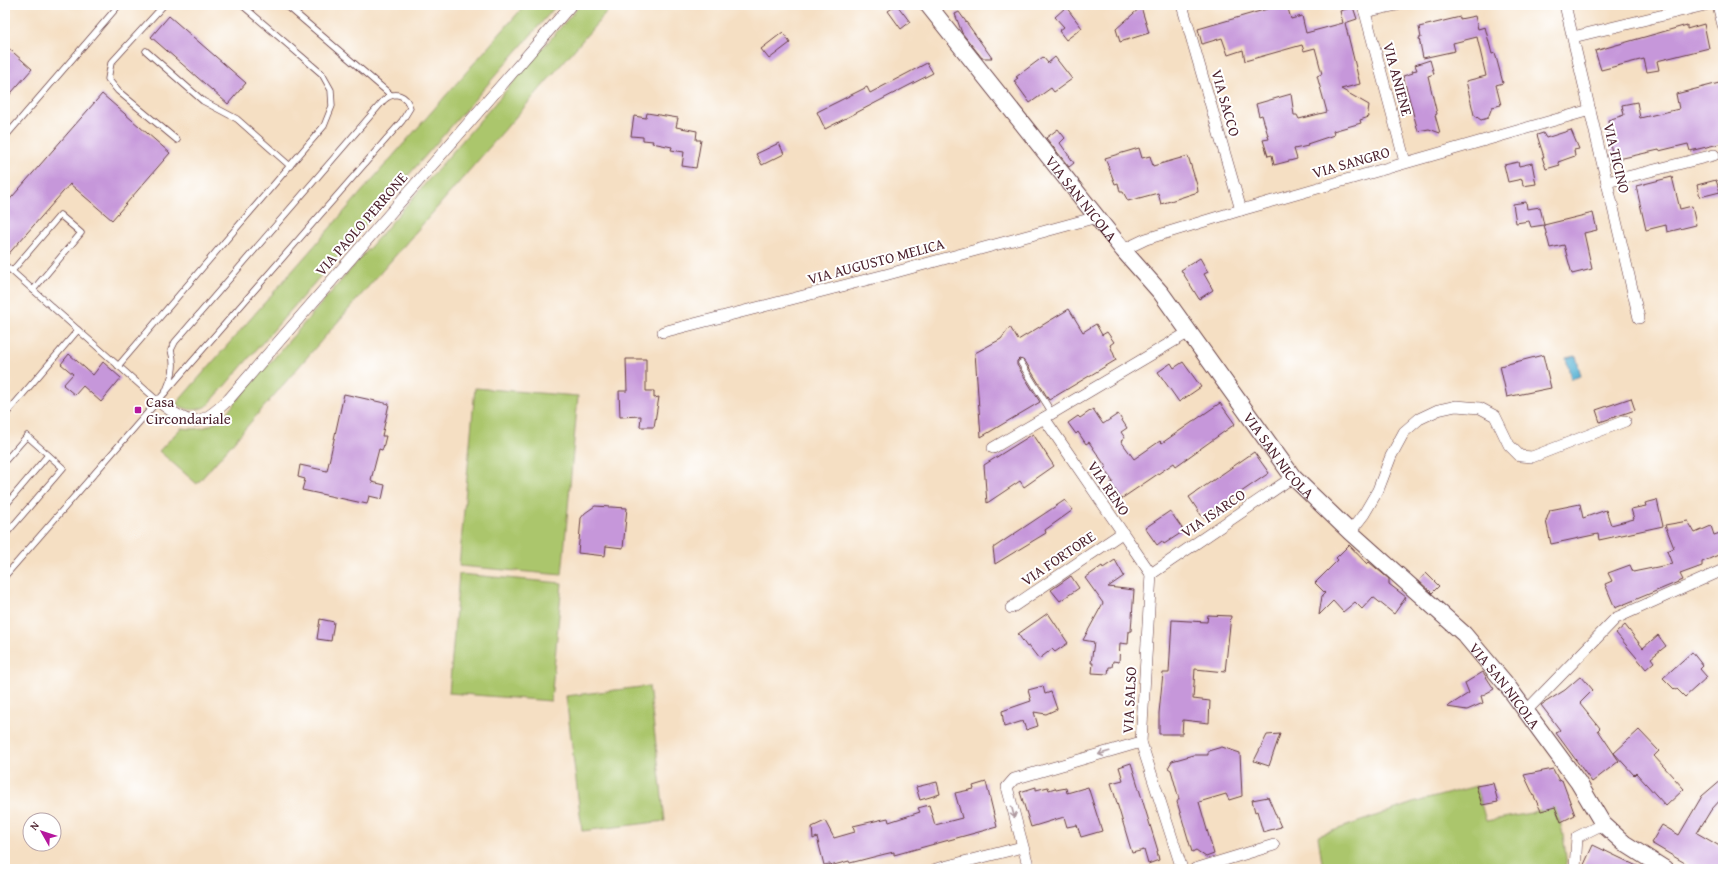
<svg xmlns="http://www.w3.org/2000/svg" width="1728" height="874" viewBox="0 0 1728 874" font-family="'Gentium Book Plus',serif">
	<rect width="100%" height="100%" fill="#fff"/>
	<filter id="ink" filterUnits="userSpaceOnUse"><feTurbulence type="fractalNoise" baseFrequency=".025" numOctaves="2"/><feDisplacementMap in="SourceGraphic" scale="8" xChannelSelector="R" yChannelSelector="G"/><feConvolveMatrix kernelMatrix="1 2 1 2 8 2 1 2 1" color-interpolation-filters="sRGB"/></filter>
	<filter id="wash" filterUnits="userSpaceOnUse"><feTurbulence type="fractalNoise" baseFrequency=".012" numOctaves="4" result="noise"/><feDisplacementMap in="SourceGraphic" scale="16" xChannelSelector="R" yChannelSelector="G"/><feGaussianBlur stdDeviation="0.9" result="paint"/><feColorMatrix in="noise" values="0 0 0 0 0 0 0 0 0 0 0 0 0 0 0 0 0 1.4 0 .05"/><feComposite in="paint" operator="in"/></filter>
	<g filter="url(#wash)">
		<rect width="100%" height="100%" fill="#f5dfc3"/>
		<g fill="#abc66c" stroke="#7a724c">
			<path d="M525,5H557L208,405C197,412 188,411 176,404Z"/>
			<path d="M580,5H613L197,484L159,451L181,428C204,431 213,426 229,410Z"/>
			<polygon points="475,388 578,396 562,575 459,566"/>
			<polygon points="459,574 562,583 551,701 449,693"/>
			<polygon points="649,686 665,821 582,831 566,696"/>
			<path d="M1476,786L1486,821L1531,813L1555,805C1563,827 1565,846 1567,869H1323L1318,836L1413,803Z"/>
		</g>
		<polygon fill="#56b2d4" stroke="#506880" points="1576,356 1581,376 1571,379 1566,358"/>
		<g id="blocks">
			<g fill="#c697da">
				<polygon points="897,5 910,22 901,29 888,11"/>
				<polygon points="1281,5 1287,5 1291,19 1302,16 1306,33 1343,23 1340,11 1353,7 1357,19 1345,23 1360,84 1341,89 1369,105 1368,112 1369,117 1360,120 1361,123 1333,131 1334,135 1307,144 1308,146 1294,149 1297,159 1274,165 1272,155 1268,156 1263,140 1269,139 1262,115 1259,116 1256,104 1291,94 1294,115 1297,115 1299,119 1327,112 1317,76 1322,74 1315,48 1304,51 1302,45 1245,61 1243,50 1228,55 1222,38 1202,44 1198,29"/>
				<polygon points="1066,7 1082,28 1066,40 1059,31 1064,27 1055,17"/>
				<polygon points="1141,7 1149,33 1120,42 1116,29"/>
				<polygon points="959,12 992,58 982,58 962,33 955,14"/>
				<polygon points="169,16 246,83 228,104 151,37"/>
				<polygon points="1475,16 1478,29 1485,27 1492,54 1495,53 1503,83 1496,85 1501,105 1492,107 1488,118 1481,120 1474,115 1466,81 1486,76 1477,37 1453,43 1455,51 1423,58 1419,38 1421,38 1419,27 1460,17 1460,19"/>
				<polygon points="1704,24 1709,48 1657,61 1659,70 1647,72 1644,59 1601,70 1595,51 1687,25 1687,29"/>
				<polygon points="783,32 790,43 769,59 761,49"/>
				<polygon points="5,45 32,69 5,100"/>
				<polygon points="1043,57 1048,63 1055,57 1072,79 1054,92 1051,88 1030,103 1014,81 1018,78 1016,77"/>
				<polygon points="1430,60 1434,74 1428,76 1437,114 1435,115 1440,133 1429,129 1418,131 1403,76 1413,73 1412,71 1417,70 1415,65"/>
				<polygon points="927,63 933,73 825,129 817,112 867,87 870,93"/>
				<polygon points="1723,82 1723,143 1690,151 1688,144 1659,151 1659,150 1614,160 1607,132 1609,130 1608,120 1624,115 1622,105 1637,102 1640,118 1679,109 1676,94"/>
				<polygon points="102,94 170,153 112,220 70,184 5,258 5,205"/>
				<polygon points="647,113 678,118 676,127 697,131 696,140 701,140 696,168 682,166 684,152 671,150 672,147 652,143 653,141 643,140 643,137 631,136 634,116 646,118"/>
				<polygon points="1058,129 1065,138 1060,143 1074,163 1069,167 1046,138"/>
				<polygon points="1571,130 1579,149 1574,150 1575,156 1558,162 1560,165 1546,169 1542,157 1544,157 1537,135 1543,133 1546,138"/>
				<polygon points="779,143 784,154 762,165 756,154"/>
				<polygon points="1139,148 1142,158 1150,156 1153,166 1188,156 1197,185 1198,192 1161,204 1158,193 1128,201 1123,192 1120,192 1118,183 1115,184 1105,158"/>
				<polygon points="1518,162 1519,166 1532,163 1536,184 1523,186 1522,179 1508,182 1504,165"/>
				<polygon points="1672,177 1680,209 1692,206 1696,225 1667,232 1666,225 1646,230 1636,186"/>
				<polygon points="1716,180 1720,192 1700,197 1697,185"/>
				<polygon points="1526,202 1527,209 1540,207 1544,225 1531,227 1529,221 1516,223 1513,204"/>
				<polygon points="1593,213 1597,230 1584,233 1592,269 1572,274 1564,245 1550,248 1544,225"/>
				<polygon points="1200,258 1208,272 1204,274 1213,290 1199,299 1181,270"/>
				<polygon points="1069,309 1083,332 1096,324 1102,335 1107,332 1114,342 1110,345 1116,360 1049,400 1025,361 1019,359 1017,361 1017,365 1040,402 981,437 975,353 1001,339 1010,327 1018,340"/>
				<polygon points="69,354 93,375 103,362 121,378 101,402 83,386 75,395 63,385 73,374 61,364"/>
				<polygon points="1543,355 1551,388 1507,397 1500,366"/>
				<polygon points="626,359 646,359 646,391 654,391 654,398 659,397 654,427 640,427 641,416 620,417 619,391 627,391"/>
				<polygon points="1183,362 1201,387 1179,402 1158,372 1171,363 1174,368"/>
				<polygon points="344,394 389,404 382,436 386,436 383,448 382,450 379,449 371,480 372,482 385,485 382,499 369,496 367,504 302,490 305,479 298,477 300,465 327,471"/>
				<polygon points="1631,398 1635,410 1600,422 1596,410"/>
				<polygon points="1220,403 1235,424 1176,466 1174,463 1121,499 1111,483 1113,482 1104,469 1106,467 1089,442 1086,444 1078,432 1076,434 1068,423 1078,416 1080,418 1093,409 1103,424 1118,414 1127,428 1121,432 1125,438 1121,441 1134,459 1160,441 1162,443"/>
				<polygon points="1033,434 1054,466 1024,487 1020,481 987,503 984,465"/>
				<polygon points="1254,452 1269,473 1203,518 1189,497"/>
				<polygon points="1065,500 1073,510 1045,530 1046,533 995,564 993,548"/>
				<polygon points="1657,500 1663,526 1599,540 1598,534 1551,544 1546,521 1550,510 1580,504 1583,518 1606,510 1611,525 1634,519 1631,509 1646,506 1645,503"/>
				<polygon points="595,506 627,508 623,548 606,546 605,556 578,553 581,518 585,513"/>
				<polygon points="1170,511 1184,531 1164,544 1162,541 1157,545 1145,528"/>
				<polygon points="1688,521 1695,533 1711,526 1714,535 1723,532 1723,553 1702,562 1702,566 1680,574 1683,580 1615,608 1605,584 1612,581 1608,573 1630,565 1633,572 1672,564 1667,551 1674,548 1665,525"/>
				<polygon points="1349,545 1367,564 1369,562 1389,579 1389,584 1406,597 1394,614 1373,597 1362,609 1355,602 1343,612 1333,601 1319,615 1322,596 1325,593 1315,583 1338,560 1336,558"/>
				<polygon points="1115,560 1124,576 1108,587 1134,590 1131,631 1129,631 1128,644 1120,643 1119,662 1113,661 1112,667 1109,667 1108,674 1092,673 1093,663 1091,663 1094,642 1083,640 1103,603 1085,578 1102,566 1103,568"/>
				<polygon points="1426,573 1439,586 1432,593 1419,581"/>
				<polygon points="1071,576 1079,588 1060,601 1051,590"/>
				<polygon points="1048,613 1068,643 1055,652 1052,649 1039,659 1029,646 1027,647 1018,634"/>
				<polygon points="1208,615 1231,616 1225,672 1195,669 1193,699 1210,701 1209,723 1183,720 1182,734 1159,734 1159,713 1163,673 1169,673 1172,620 1207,622"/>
				<polygon points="320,619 334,622 331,641 317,639"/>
				<polygon points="1625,625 1643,648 1658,635 1666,646 1651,658 1654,662 1646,669 1616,633"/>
				<polygon points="1692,652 1703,666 1700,669 1707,677 1685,697 1677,689 1675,690 1663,678"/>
				<polygon points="1483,672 1494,689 1481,696 1483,703 1467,710 1447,707 1469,693 1465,683"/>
				<polygon points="1581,676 1593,690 1580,703 1600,728 1598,730 1619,761 1592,782 1556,733 1560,730 1541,705 1565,690"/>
				<polygon points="1043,686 1045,694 1051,692 1057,709 1046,714 1034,712 1038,726 1026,730 1023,721 1004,727 1002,711 1031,701 1028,690"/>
				<polygon points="1639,730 1659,751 1654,756 1684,789 1666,806 1636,773 1634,775 1614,753"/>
				<polygon points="1280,734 1269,766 1254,761 1267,735"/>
				<polygon points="1222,747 1240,753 1242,796 1229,800 1226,794 1199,802 1214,854 1206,857 1196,850 1192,852 1177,802 1179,799 1171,770 1168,768 1172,761 1193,755 1208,755 1208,751"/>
				<polygon points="1131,763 1158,851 1157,851 1159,860 1148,864 1144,850 1132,853 1111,783 1123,780 1119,767"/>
				<polygon points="1553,769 1559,781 1562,780 1575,815 1561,822 1555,807 1541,811 1524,775"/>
				<polygon points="1723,778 1723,797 1711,810 1697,833 1723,848 1723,869 1695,869 1651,843 1662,825 1679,835 1702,796"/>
				<polygon points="937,782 940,794 920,800 916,787"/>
				<polygon points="986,782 997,827 894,855 894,852 885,854 850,863 849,861 830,866 830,864 824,865 817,837 813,839 812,827 825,821 834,838 855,832 853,826 888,818 889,822 920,812 918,808 929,805 935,825 962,818 955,793 974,789 973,786"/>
				<polygon points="1493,783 1498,802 1482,805 1476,786"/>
				<polygon points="1036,787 1036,790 1048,787 1049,790 1055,788 1056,790 1066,788 1067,793 1088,787 1102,831 1081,837 1077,825 1067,827 1064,817 1031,827 1020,792"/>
				<polygon points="1268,797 1281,827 1263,832 1257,811 1255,812 1252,800"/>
				<polygon points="1593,845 1643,869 1582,869"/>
			</g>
		</g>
	</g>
	<g filter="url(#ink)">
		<use href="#blocks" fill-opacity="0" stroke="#643c42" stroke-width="1"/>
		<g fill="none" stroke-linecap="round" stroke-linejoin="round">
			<defs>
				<g id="lane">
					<polyline points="164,5 111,63 108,79 118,91 177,140"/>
					<polyline points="286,5 391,95"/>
					<polyline points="146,51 203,101 237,119 290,166"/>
					<polyline points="5,137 119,5"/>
					<polyline points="5,265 158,401"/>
					<polyline points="12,271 60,215 81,233 33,290"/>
					<polyline points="1021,363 1052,413"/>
					<polyline points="118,366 324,126 332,106 331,90 322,74 242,5"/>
					<polyline points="5,405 10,409"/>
					<polyline points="5,415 78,330"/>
					<polyline points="5,461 27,436 63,468 5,535"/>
					<polyline points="5,506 48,455"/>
					<path d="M5,576L402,121L410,108C406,94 395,91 384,100L175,342L171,350C176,367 172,377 165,393"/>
				</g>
				<g id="street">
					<polyline points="1182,5 1241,210"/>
					<polyline points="1363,5 1405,162"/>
					<polyline points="1565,5 1639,318"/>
					<polyline points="1718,5 1723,25"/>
					<polyline points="1365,12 1397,5"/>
					<polyline points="1573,37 1705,5"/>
					<polyline points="1607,182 1714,155"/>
					<polyline points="1123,250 1146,239 1241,210 1590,110"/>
					<polyline points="663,332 885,275 1097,217"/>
					<path d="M158,401C191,427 199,428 229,399L571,5"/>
					<polyline points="993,448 1044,418"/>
					<polyline points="1350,532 1364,514 1378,490 1391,456 1404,432 1419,419 1438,410 1456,406 1480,408 1495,416 1509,445 1520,456 1532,457 1625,421"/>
					<polyline points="1151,574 1044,418 1189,332"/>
					<polyline points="1151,574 1141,742 1182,869"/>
					<polyline points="1151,574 1293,477"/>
					<polyline points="1011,608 1122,533"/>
					<polyline points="1526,711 1616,618 1723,570"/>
					<polyline points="936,869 1022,847"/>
					<polyline points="1029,869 1007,787 1014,779 1141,742"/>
					<polyline points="1195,869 1274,845"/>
					<polyline points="1575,869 1577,837 1603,824"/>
				</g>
				<g id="secondary">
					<path id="s1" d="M928,5L1123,250L1161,293L1293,477L1350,532L1464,634L1506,684L1578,782L1603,824L1624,843L1665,869"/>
				</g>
			</defs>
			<use href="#lane" stroke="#643c42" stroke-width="7"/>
			<use href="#street" stroke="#643c42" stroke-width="12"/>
			<use href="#secondary" stroke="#643c42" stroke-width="18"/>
			<use href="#lane" stroke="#fff" stroke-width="5.5"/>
			<use href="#street" stroke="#fff" stroke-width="11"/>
			<use href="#secondary" stroke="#fff" stroke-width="16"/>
		</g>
		<defs><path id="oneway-shaft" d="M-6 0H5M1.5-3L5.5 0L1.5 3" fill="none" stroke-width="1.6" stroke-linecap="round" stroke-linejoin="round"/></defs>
		<g stroke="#ae9aa0">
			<use href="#oneway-shaft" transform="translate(1104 753) rotate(164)"/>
			<use href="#oneway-shaft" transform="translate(1013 812) rotate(75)"/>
		</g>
	</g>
	<rect fill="#b5179e" stroke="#fff" stroke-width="1.5" x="134" y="406" width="8" height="8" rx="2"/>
	<g text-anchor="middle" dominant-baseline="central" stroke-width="4" stroke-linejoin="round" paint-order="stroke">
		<g font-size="15" fill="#4a1f2b" stroke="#fff">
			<text transform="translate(1398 79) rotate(75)">VIA ANIENE</text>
			<text transform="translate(1226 103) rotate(74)">VIA SACCO</text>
			<text transform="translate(1617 158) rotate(77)">VIA TICINO</text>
			<text transform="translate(1351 162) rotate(-16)">VIA SANGRO</text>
			<text stroke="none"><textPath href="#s1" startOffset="247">VIA SAN NICOLA</textPath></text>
			<text transform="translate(361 224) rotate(-49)">VIA PAOLO PERRONE</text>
			<text transform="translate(876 261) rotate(-15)">VIA AUGUSTO MELICA</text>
			<text stroke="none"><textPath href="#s1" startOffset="571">VIA SAN NICOLA</textPath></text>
			<text transform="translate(1109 488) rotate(56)">VIA RENO</text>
			<text transform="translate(1213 513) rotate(-34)">VIA ISARCO</text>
			<text transform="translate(1058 558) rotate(-34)">VIA FORTORE</text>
			<text stroke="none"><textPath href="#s1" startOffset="895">VIA SAN NICOLA</textPath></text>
			<text transform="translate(1129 700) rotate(-87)">VIA SALSO</text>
		</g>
		<g font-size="15" fill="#4a1f2b" stroke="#fff" text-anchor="start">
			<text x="146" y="401">Casa<tspan x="146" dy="17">Circondariale</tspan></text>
		</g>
	</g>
	<rect width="1728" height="874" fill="none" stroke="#fff" stroke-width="20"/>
	<g transform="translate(42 832) rotate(309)"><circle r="19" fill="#ffffff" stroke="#b7a5aa"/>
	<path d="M0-3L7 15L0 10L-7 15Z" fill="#b5179e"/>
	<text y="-6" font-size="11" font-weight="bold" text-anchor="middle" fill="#4a1f2b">N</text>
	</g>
</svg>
